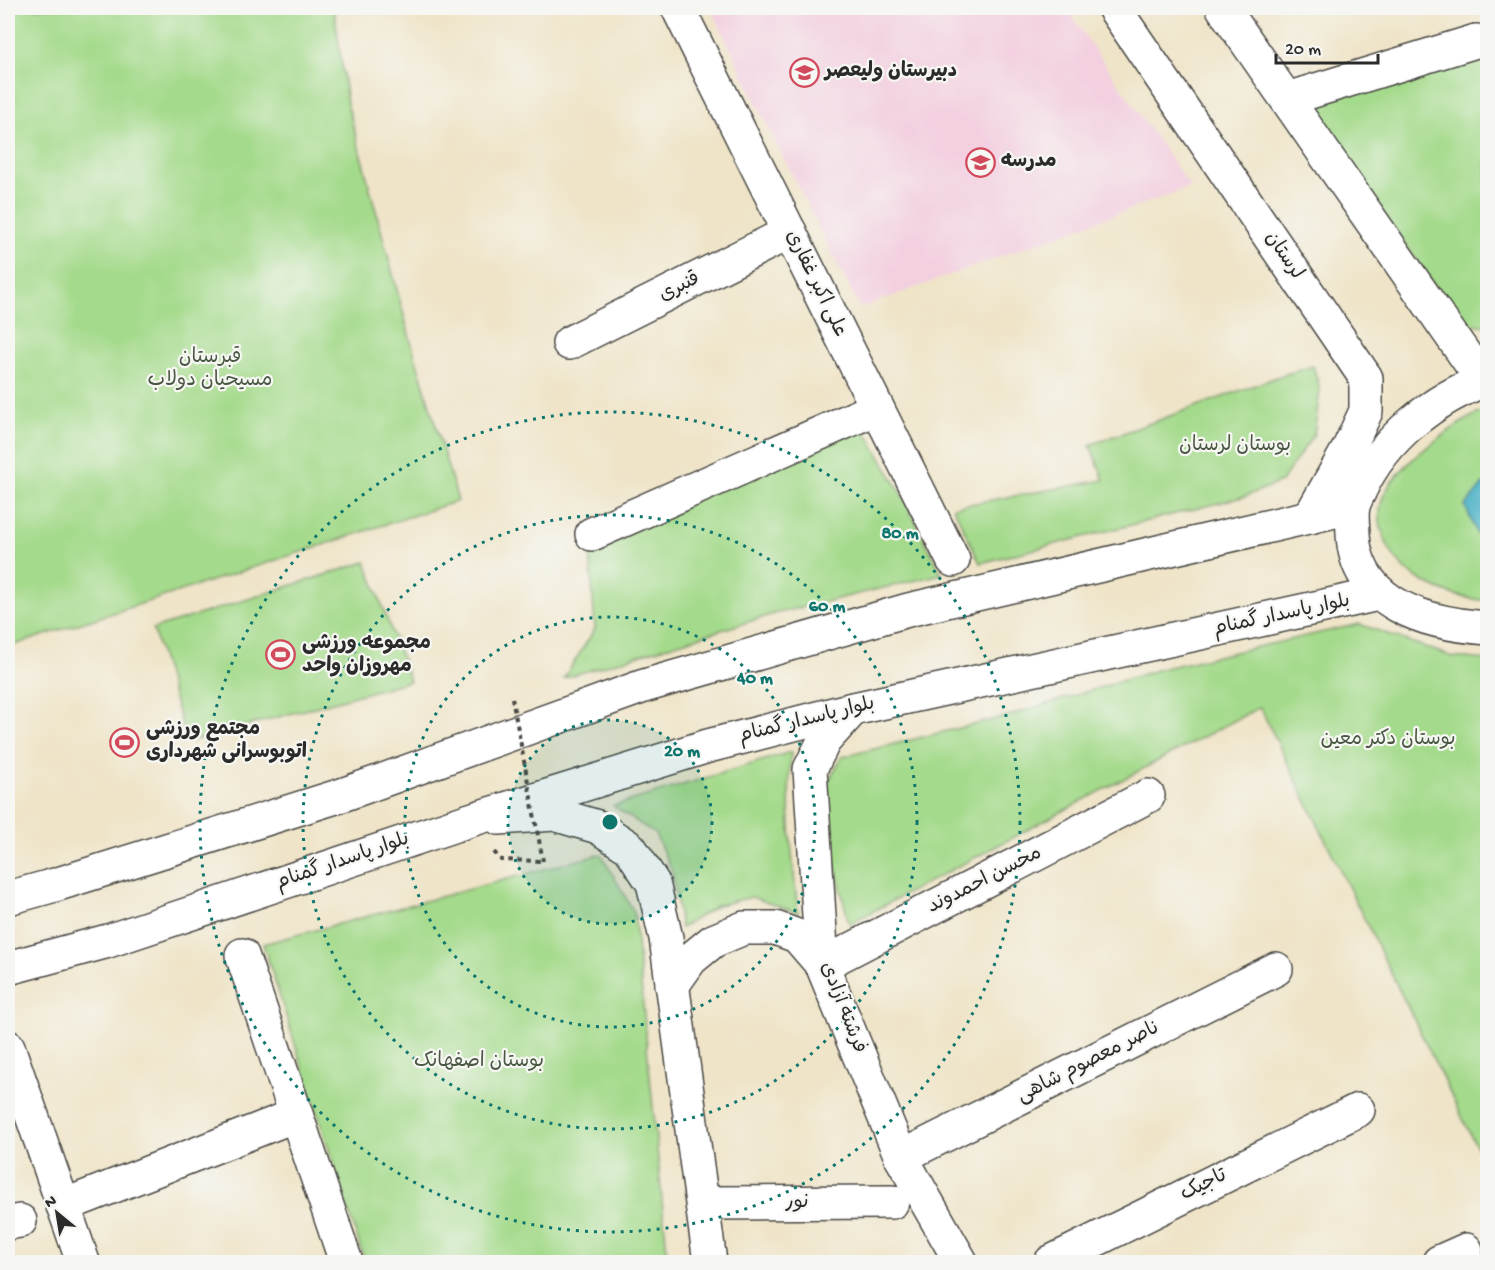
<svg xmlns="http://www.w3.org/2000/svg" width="1495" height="1270" viewBox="0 0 1495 1270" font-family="'Gochi Hand','Playpen Sans Arabic',sans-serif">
	<rect width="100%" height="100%" fill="#f6f6f2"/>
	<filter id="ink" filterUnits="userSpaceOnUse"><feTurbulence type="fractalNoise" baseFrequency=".0167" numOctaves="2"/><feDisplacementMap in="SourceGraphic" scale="12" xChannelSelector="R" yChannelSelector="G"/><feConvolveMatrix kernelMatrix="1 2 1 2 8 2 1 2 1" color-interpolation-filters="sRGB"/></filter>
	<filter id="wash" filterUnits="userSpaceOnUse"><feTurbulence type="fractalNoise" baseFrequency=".008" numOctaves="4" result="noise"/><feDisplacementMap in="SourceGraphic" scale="24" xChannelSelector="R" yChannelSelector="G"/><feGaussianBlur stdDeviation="1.35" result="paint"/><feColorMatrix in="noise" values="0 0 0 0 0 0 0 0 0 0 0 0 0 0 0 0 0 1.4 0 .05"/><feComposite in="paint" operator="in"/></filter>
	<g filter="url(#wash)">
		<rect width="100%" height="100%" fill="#efe4c8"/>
		<polygon fill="#f3cfe0" points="711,8 1066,8 1190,187 860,308 773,137"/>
		<g fill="#a4da8b" stroke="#68825b" stroke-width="1.5">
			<polygon points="8,8 334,8 347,103 411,342 458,501 8,647"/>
			<polygon points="1487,50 1487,326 1462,323 1305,107"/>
			<polygon points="1313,366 1320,390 1314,434 1281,482 1246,496 980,563 953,507 1104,480 1090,445 1283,375"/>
			<path d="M1487,409V601C1447,597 1399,579 1384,537C1379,524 1378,510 1383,497C1397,464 1456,423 1487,409Z"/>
			<polygon points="852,422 867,434 898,487 942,574 774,614 564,678 595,629 589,539"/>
			<polygon points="366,562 410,681 187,742 153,629"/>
			<polygon points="1359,624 1453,657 1487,660 1487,1168 1260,707 849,924 819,798 842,757 1008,716 1160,669"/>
			<path d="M791,752C786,808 792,857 798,913L752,897L718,905L681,928L672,871L655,834L613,806Z"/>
			<polygon points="601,854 634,912 668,1262 365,1262 263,944"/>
		</g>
		<polygon fill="#45afc4" stroke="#386d78" stroke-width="1.5" points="1483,484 1487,484 1487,531 1477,534 1465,506"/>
	</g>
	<g filter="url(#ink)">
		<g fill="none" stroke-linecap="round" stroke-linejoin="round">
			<defs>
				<g id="minor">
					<polyline points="678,8 953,560"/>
					<polyline points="1114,8 1366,378 1366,411 1349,448 1310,517"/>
					<polyline points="1223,8 1483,381"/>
					<polyline points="1287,99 1476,41"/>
					<polyline points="569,343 790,232"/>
					<polyline points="592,534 877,408"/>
					<polyline points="853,709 824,741 810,769 822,965 901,1157 961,1262"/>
					<polyline points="499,818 554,814 598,827 630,848 653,883 666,938 710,1262"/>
					<polyline points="242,955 346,1262"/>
					<polyline points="822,965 1148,796"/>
					<polyline points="672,986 691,959 713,941 744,928 775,928 797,936 822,965"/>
					<polyline points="8,1047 83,1262"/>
					<polyline points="901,1157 1276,969"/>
					<polyline points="703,1203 892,1202"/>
					<polyline points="63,1206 296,1115"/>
					<polyline points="8,1223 20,1221"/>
					<polyline points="1051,1262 1358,1110"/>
					<polyline points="1439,1262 1466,1250"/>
				</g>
				<g id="major">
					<path d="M1488,379C1434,398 1384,438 1360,490C1358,495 1354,501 1353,507C1351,515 1353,526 1353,534C1356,605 1428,624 1488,628"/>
					<polyline points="8,898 55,885 342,795 644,686 908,610 1352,507"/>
					<polyline points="8,968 108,941 467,821 708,746 853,709 1379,594"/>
				</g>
			</defs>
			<use href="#minor" stroke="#484743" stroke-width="36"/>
			<use href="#major" stroke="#484743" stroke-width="36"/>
			<polyline stroke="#484743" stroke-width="4" stroke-dasharray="4.5 4.5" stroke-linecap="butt" points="494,852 501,860 543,861"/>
			<use href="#minor" stroke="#fff" stroke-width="33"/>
			<use href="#major" stroke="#fff" stroke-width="33"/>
			<polyline stroke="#484743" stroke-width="4" stroke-dasharray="4.5 4.5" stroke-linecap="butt" points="512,698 543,861"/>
		</g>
	</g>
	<circle cx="610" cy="822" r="102" fill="#0f766e" fill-opacity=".12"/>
	<g fill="none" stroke="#0f766e" stroke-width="3" stroke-dasharray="3 6">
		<circle cx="610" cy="822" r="102"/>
		<circle cx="610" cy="822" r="205"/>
		<circle cx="610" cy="822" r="307"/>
		<circle cx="610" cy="822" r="410"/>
	</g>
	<defs>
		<symbol id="school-ring" viewBox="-11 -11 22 22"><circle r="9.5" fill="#f6f6f2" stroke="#d1495b" stroke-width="1.5"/><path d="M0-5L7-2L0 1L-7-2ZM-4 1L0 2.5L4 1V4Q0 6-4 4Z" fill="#d1495b"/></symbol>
		<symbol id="stadium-ring" viewBox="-11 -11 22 22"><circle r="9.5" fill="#f6f6f2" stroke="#d1495b" stroke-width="1.5"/><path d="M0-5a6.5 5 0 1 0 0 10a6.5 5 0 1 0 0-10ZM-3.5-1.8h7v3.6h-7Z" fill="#d1495b"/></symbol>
	</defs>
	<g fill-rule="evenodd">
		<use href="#school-ring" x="788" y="56" width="33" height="33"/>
		<use href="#school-ring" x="964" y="146" width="33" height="33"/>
		<use href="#stadium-ring" x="264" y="638" width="33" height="33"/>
		<use href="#stadium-ring" x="108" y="726" width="33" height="33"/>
	</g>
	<g text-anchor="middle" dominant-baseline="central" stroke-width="4.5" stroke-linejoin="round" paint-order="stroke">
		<g font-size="20" font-weight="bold" fill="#2b2b2b" stroke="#f6f6f2" text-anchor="start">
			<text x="825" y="72">دبیرستان ولیعصر</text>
			<text x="1001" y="162">مدرسه</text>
			<text x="302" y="644">مجموعه ورزشی<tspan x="302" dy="23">مهروزان واحد</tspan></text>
			<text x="146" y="730">مجتمع ورزشی<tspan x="146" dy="23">اتوبوسرانی شهرداری</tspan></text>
		</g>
		<g font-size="20" fill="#2b2b2b" stroke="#f6f6f2">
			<text transform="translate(1283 256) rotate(56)">لرستان</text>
			<text transform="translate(815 284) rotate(64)">علی اکبر غفاری</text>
			<text transform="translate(680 288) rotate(-27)">قنبری</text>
			<text transform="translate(1282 616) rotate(-12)">بلوار پاسدار گمنام</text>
			<text transform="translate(807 721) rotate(-14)">بلوار پاسدار گمنام</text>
			<text transform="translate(343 862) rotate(-19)">بلوار پاسدار گمنام</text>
			<text transform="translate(985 881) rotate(-27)">محسن احمدوند</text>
			<text transform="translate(842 1008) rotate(69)">فرشته آزادی</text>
			<text transform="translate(1089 1063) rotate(-27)">ناصر معصوم شاهی</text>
			<text transform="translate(1204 1186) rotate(-26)">تاجیک</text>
			<text x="797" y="1203">نور</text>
		</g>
		<g font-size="20" fill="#495743" stroke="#f6f6f2">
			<text x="210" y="358">قبرستان<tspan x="210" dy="23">مسیحیان دولاب</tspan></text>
			<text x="1235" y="446">بوستان لرستان</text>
			<text x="1388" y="740">بوستان دکتر معین</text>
			<text x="479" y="1062">بوستان اصفهانک</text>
		</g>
	</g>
	<circle cx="610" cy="822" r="9" fill="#0f766e" stroke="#f6f6f2" stroke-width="3"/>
	<g font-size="18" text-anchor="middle" font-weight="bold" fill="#0f766e" stroke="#f6f6f2" stroke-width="4.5" stroke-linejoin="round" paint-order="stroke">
		<text x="900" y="538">80 m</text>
		<text x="827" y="611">60 m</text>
		<text x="755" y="683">40 m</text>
		<text x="682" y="756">20 m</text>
	</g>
	<rect width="1495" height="1270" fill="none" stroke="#f6f6f2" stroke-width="30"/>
	<g transform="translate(57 1213) rotate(330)" stroke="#f6f6f2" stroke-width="4.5" paint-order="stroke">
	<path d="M0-4.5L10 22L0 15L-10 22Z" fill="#2b2b2b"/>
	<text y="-9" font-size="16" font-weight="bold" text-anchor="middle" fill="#2b2b2b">N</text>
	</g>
	<path d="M1276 54v9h102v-9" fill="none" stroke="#2b2b2b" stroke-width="3"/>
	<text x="1285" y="54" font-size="18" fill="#2b2b2b" stroke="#f6f6f2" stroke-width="4.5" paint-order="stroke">20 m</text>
</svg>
